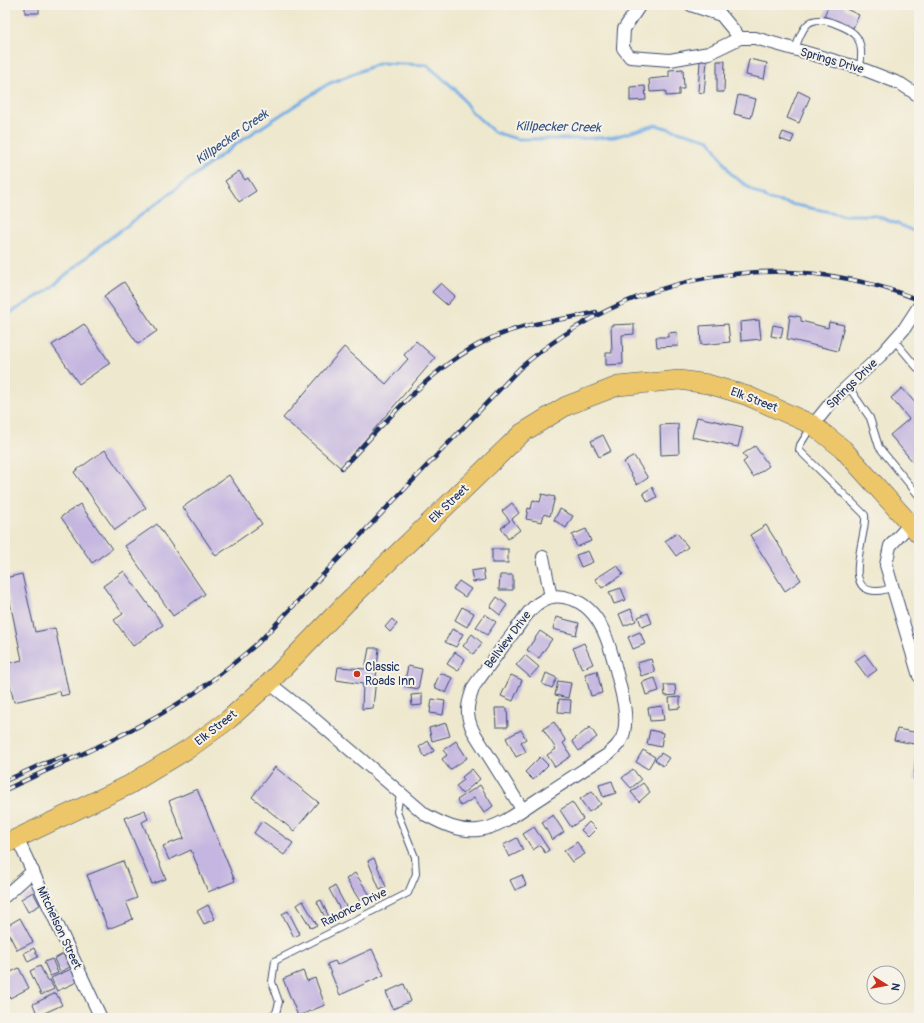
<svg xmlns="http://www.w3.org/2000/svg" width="924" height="1023" viewBox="0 0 924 1023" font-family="Pangolin,sans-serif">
	<rect width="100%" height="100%" fill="#f7f3e8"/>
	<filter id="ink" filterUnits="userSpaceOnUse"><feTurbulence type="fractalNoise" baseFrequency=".025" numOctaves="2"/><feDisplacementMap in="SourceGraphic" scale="8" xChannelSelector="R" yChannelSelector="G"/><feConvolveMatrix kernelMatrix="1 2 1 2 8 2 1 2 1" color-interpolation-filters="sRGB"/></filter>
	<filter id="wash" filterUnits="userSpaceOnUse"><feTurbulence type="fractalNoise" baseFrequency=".012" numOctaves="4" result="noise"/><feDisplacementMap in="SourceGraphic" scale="16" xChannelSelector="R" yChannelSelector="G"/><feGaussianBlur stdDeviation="0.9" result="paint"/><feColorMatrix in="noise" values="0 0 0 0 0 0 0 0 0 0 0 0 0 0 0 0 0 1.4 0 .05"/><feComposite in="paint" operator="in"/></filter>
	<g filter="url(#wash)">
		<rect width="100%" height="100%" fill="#eee8ce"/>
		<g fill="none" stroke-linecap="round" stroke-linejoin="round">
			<polyline stroke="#76afe6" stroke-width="3" points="5,316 48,290 101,245 239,142 328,84 380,63 427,65 456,90 471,111 494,132 517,139 573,139 614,137 656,125 710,140 731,174 752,190 770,200 846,215 874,215 905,227 919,234"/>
		</g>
		<g id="blocks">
			<g fill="#c4b6e0">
				<rect x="25" y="5" width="14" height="8"/>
				<polygon points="829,5 845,5 844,8 859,15 853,28 824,16"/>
				<polygon points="749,59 767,63 764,79 746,75"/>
				<polygon points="700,61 707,61 704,93 698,92"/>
				<polygon points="717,61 725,61 724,92 717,92"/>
				<polygon points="683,69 684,89 679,89 679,95 666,96 666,91 650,92 649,79 669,77 669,70"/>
				<polygon points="645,86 646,100 630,101 630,87"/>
				<polygon points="798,91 810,97 799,123 787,118"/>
				<polygon points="738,95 756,99 751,118 734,114"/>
				<polygon points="783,132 794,136 791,143 780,139"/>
				<polygon points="239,171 245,180 248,178 256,191 239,202 225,181"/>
				<polygon points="124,282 157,331 138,344 104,296"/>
				<polygon points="441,283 455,296 447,305 432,292"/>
				<polygon points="790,315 801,317 801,321 828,328 829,322 844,325 838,351 787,339"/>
				<polygon points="759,320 761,339 741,341 740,322"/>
				<polygon points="84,324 110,363 79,384 52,345"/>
				<polygon points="634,324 634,334 622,335 623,364 606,365 606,353 612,353 611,325"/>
				<polygon points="728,324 730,342 701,345 700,326"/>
				<polygon points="773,325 783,327 781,338 771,336"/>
				<polygon points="677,332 678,346 657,347 656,337 668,337 668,333"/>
				<polygon points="416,341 435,358 341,468 283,418 344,347 386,384 408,359 404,355"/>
				<polygon points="902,388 919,407 919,426 917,427 919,429 919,469 890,435 909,419 891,398"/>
				<polygon points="697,417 743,427 738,447 692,437"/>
				<polygon points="678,424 679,454 661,455 660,425"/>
				<polygon points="603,435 611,451 599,457 591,441"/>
				<polygon points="755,446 769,466 753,477 743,462 747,459 743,454"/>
				<polygon points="105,450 146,508 115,530 74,472"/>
				<polygon points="634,456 648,478 637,485 624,462"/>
				<polygon points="229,475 262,524 216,556 183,507"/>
				<polygon points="652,487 657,497 648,502 643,493"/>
				<polygon points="542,494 555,497 550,516 544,514 542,522 526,519 528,508 531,509 533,500 540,502"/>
				<polygon points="512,503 519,513 512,519 520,530 508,539 501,528 510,521 502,511"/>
				<polygon points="80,504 112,549 92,563 61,517"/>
				<polygon points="560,509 573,516 566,528 554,520"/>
				<polygon points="157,524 205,594 173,616 125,546"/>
				<polygon points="766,525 801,580 785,591 750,535"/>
				<polygon points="586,529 591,541 577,547 572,535"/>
				<polygon points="677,533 688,547 676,556 665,541"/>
				<rect x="492" y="549" width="16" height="14"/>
				<polygon points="588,551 593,562 581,567 576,555"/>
				<polygon points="617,565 623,574 602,588 595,579"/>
				<polygon points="483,569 485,580 473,582 471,571"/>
				<polygon points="124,571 163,625 133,646 114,620 123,614 103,586"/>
				<polygon points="22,574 35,632 55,628 69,694 61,696 60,691 14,702 5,664 22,660 5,578"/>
				<polygon points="500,575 513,575 513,590 499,590"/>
				<polygon points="459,581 471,589 465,597 453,589"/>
				<polygon points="621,588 626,600 614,604 609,592"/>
				<polygon points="497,597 507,605 500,615 490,607"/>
				<polygon points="462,607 474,613 467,627 455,620"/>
				<polygon points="631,609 636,621 624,626 619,614"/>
				<polygon points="648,613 652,623 642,627 638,617"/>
				<polygon points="485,614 496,622 487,635 476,627"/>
				<polygon points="556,617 579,623 576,635 553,629"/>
				<polygon points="392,619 397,624 390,632 385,627"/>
				<polygon points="452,629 463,634 456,647 445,642"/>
				<polygon points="540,631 552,639 539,658 527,650"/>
				<polygon points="640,632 645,644 633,649 628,637"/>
				<polygon points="472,634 482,643 473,654 463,646"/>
				<polygon points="584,643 593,664 582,669 573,648"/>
				<polygon points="369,648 379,648 373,708 362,709 363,684 336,680 338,667 365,669"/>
				<polygon points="455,652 465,659 458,671 447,664"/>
				<polygon points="865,654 877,670 867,677 855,661"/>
				<polygon points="525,655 539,667 530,677 516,665"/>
				<polygon points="651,659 655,672 641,676 637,663"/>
				<polygon points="408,666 422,669 418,689 404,686"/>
				<polygon points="597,671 602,693 591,696 585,674"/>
				<polygon points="440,673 453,678 446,693 434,687"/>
				<polygon points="546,673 557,678 552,688 542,684"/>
				<polygon points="511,675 522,680 513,701 501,696"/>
				<polygon points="655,678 659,691 646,695 642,682"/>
				<polygon points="558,681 571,683 568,698 555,695"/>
				<polygon points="664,685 675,685 676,695 665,696"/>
				<polygon points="422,694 422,705 412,706 411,695"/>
				<polygon points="680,697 680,708 670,709 669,698"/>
				<polygon points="432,699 445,701 443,715 430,713"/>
				<polygon points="559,699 571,700 570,713 558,712"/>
				<polygon points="662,706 664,720 650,721 648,708"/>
				<polygon points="495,708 507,708 508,727 496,727"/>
				<polygon points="554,722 566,741 563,743 571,756 555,767 547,755 556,749 543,729"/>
				<polygon points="446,723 450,736 432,741 429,728"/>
				<polygon points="590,727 597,737 579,751 572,741"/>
				<polygon points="897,729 919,733 919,745 894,740"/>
				<polygon points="521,730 526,739 521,742 526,752 516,757 506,738"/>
				<polygon points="650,730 663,733 661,747 647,744"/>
				<polygon points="428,741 434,751 425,757 419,747"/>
				<polygon points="456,741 467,758 450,770 442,759 447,755 443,750"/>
				<polygon points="643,750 655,757 648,769 636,762"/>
				<polygon points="661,753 669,758 663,766 655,760"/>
				<polygon points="916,754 919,754 919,780 914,780"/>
				<polygon points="540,757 548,765 533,780 525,772"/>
				<polygon points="275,767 318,802 294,831 252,797"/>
				<polygon points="472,769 480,779 462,794 456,786 464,780 462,777"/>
				<polygon points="633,769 641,780 631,788 622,778"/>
				<polygon points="612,781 616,793 603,797 599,785"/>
				<polygon points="643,783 650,792 639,802 631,792"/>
				<polygon points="480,785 493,806 484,813 474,798 461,806 457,800"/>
				<polygon points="197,789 235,881 208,892 191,850 169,860 163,846 184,838 169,801"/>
				<polygon points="592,791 601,804 589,812 580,799"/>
				<polygon points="572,802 583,819 571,827 560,810"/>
				<polygon points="145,810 148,819 142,822 166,879 152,884 124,818"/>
				<polygon points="553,815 564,832 552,840 542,822"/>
				<polygon points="262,821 293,843 284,855 254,833"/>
				<polygon points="589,822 596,829 588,837 581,830"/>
				<polygon points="534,827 549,850 545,853 540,845 533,850 523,834"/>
				<polygon points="517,838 523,850 509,857 503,845"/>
				<polygon points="577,842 585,854 572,862 564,851"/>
				<polygon points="374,858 386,887 380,890 368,861"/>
				<polygon points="123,861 137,898 126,902 133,919 108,929 87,875"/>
				<polygon points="355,873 370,895 360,901 346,879"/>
				<polygon points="522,875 526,885 515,890 510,880"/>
				<polygon points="335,886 348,910 342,913 329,889"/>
				<polygon points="33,892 40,905 28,912 21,899"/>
				<polygon points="321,900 330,919 327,921 317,902"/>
				<polygon points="303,901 317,925 311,928 297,905"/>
				<polygon points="208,905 215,919 204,924 197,911"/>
				<polygon points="288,911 300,934 294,937 282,914"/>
				<polygon points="20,918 33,942 17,950 5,927"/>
				<polygon points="34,948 38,957 28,962 24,953"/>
				<polygon points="372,949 384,975 340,995 327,964 335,961 337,965"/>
				<polygon points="63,954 70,967 60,972 54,959"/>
				<polygon points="52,959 58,973 50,976 44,962"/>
				<polygon points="40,966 48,981 50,980 54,989 41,995 30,971"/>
				<polygon points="19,968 29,988 10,998 5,987 5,975"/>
				<polygon points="71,969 77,982 57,991 51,978"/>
				<polygon points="303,971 307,981 315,978 325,1005 298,1016 283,979"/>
				<polygon points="404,984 411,1001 393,1009 386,992"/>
				<polygon points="56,993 62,1005 38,1016 33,1004"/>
			</g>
		</g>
	</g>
	<g filter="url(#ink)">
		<use href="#blocks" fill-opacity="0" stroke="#3b4b6f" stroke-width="1"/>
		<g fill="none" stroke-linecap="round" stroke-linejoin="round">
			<defs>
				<g id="lane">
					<path d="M795,50C803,25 809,13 836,24C845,28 852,30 857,37C863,47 861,58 860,68"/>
					<polyline points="894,340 919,370"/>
					<polyline points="848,386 870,418 879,447 919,496"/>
					<path d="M812,426L800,445L799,450L865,515C868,534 840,592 877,591C882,591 888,589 892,587"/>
					<polyline points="266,1018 276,1013 279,1002 272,982 275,961 408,893 416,874 415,857 397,812 400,794"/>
				</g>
				<g id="street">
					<polyline points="640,5 624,29 623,48 630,57 670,60 709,53 740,38 755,38 860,68 901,84 919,96"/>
					<polyline points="691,5 721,15 740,38"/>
					<polyline points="813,425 834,399 880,356 904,329 919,306"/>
					<polyline points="909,525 890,546 886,565 919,676"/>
					<polyline points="543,557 551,597"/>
					<path d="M269,683L312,717L426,815C443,824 459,832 478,830C499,828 520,811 537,800C560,785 583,770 607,755C614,749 622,742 624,732C628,714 622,695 618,678C611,649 602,608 571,599C560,595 551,595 542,601C530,607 522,622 514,632C500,650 487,668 474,686C467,704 465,713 473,731L522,809"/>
					<polyline points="17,838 101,1018"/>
					<polyline points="5,896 33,871"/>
				</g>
				<polyline id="primary" points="5,844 129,785 188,749 228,720 269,683 346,603 522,433 566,406 618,386 679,380 708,384 748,396 813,425 843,449 919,534"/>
			</defs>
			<use href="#lane" stroke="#3b4b6f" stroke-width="8"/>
			<use href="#street" stroke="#3b4b6f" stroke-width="14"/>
			<use href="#primary" stroke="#3b4b6f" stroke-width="20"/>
			<use href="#lane" stroke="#fff" stroke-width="6"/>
			<use href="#street" stroke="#fff" stroke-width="12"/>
			<use href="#primary" stroke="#ecc669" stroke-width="19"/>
			<defs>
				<g id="rail">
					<path d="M342,468C391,417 438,356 507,332C536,321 567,320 596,312"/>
					<polyline points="5,781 40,765 66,756"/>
					<path d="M5,790C65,761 127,736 184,700C210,684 234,663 258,643L520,368C632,272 781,245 919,300"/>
				</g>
			</defs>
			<use href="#rail" stroke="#1b2f5e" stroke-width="4.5"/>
			<use href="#rail" stroke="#f7f3e8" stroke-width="3" stroke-dasharray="9" stroke-linecap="butt"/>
		</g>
	</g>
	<circle fill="#c8321e" stroke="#f7f3e8" stroke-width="1.5" cx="357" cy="674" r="4"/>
	<g text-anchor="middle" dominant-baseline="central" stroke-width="4" stroke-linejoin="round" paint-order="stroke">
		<g font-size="12" fill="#1b2f5e" stroke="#f7f3e8">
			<text transform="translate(832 61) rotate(16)">Springs Drive</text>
			<text transform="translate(852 384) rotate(-44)">Springs Drive</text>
			<text transform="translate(754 400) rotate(21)">Elk Street</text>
			<text transform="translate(449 504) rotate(-44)">Elk Street</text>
			<text transform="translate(508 640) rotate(-53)">Bellview Drive</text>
			<text transform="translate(216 728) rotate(-38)">Elk Street</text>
			<text transform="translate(354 908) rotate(-27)">Rahonce Drive</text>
			<text transform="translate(59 928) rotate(65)">Mitchelson Street</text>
		</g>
		<g font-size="12" fill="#1b2f5e" stroke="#f7f3e8" text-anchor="start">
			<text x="365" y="667">Classic<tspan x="365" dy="14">Roads Inn</tspan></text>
		</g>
		<g font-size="13" font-style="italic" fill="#365587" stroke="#f7f3e8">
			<text transform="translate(558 127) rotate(1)">Killpecker Creek</text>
			<text transform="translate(232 137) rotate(-35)">Killpecker Creek</text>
		</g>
	</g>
	<rect width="924" height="1023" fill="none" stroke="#f7f3e8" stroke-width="20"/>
	<g transform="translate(886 985) rotate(101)"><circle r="19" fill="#f7f3e8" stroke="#9fa5b1"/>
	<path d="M0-3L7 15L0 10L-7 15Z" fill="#c8321e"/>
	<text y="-6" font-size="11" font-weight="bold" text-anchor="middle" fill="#1b2f5e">N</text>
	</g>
</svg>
